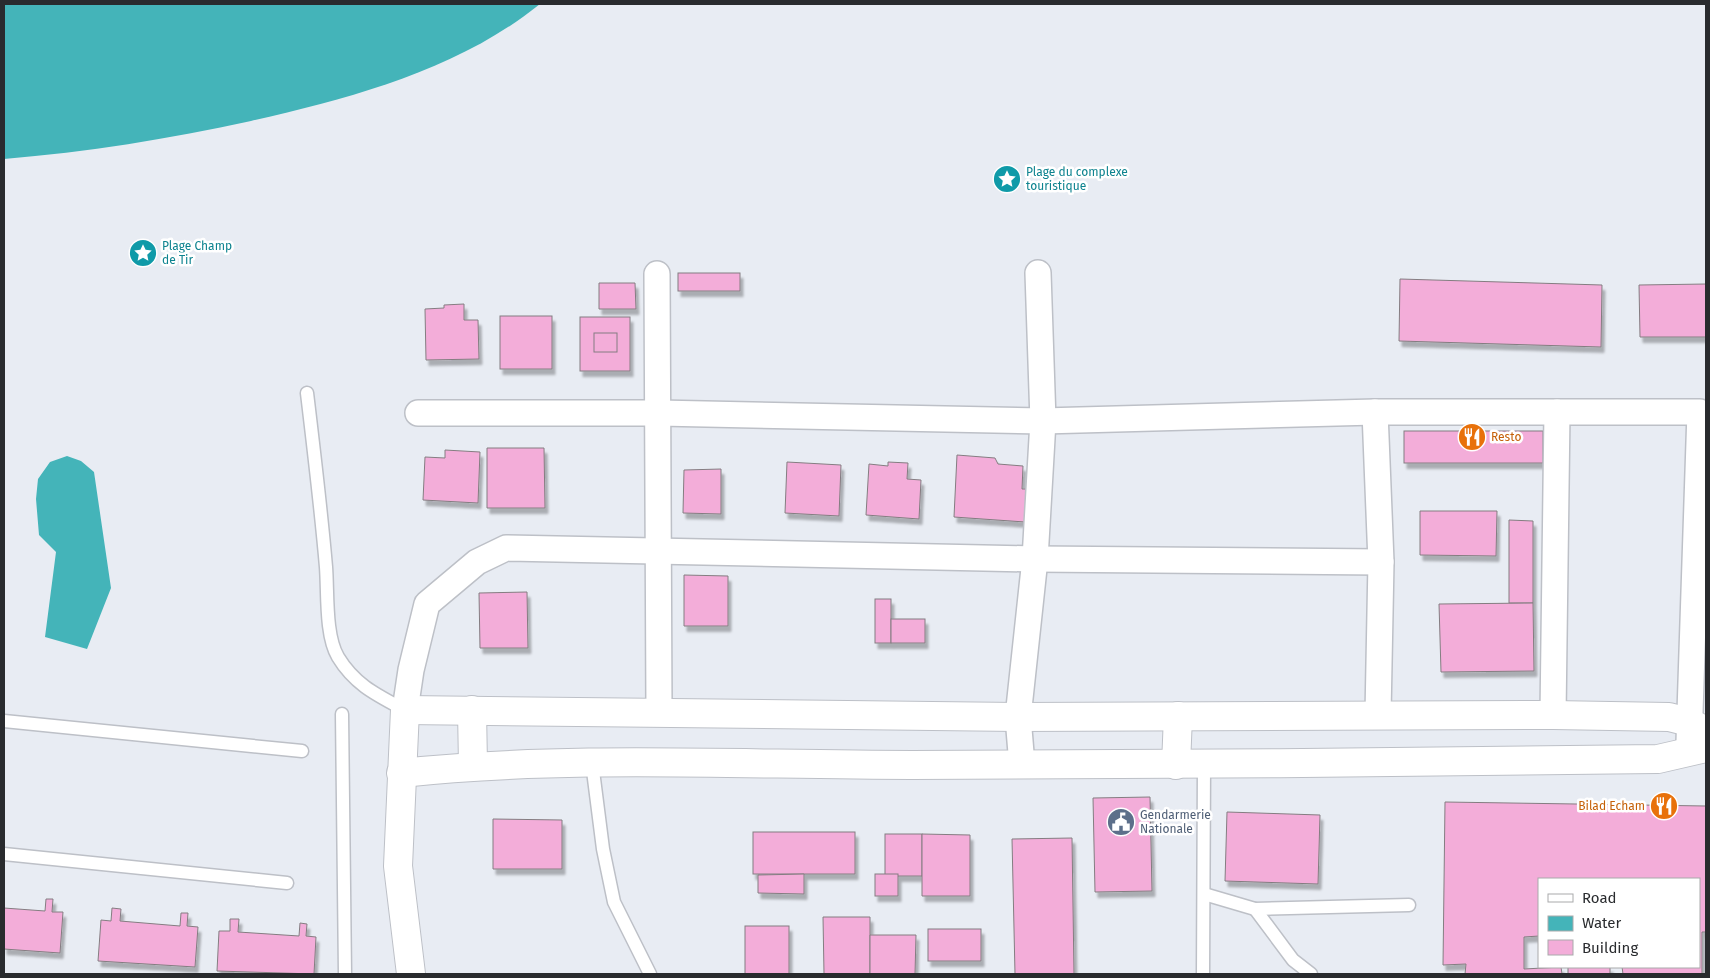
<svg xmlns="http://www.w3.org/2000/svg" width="1710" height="978" viewBox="0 0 1710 978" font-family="'Fira Sans',sans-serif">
	<defs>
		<filter id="shadow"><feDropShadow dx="3" dy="5.5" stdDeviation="1" flood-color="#0004"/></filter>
	</defs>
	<rect width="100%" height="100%" fill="#e8ecf3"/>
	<g fill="#44b4b9">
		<path d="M4,4H540C458,70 352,98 251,121C169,139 87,152 4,159Z"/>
		<polygon points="67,456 81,461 94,472 111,588 87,649 45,637 56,552 39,535 36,499 38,479 50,462"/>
	</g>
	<g fill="#f3add9" stroke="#847d81" filter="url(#shadow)">
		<rect x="678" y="273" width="62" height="18"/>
		<polygon points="1400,279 1602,285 1601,347 1399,341"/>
		<polygon points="599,283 635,283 636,309 599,309"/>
		<polygon points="1706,284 1706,337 1640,337 1639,285"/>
		<polygon points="464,304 464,320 478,320 479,359 426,360 425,309 444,308 444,305"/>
		<rect x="500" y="316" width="52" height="53"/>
		<rect x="580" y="317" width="50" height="54"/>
		<rect x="594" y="333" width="23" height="19"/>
		<rect x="1404" y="431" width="139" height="32"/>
		<polygon points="487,448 544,448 545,508 487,508"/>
		<polygon points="445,450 480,452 478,503 423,500 425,457 445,458"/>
		<polygon points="957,455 995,458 998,464 1023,466 1022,489 1027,489 1025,522 954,517"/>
		<polygon points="787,462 841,465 839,516 785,513"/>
		<polygon points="888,462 908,463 907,479 921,480 919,519 866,515 869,464 888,466"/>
		<polygon points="721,469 721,514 683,513 684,470"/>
		<polygon points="1420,511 1497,511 1496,556 1420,555"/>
		<polygon points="1509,520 1533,521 1533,603 1509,603"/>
		<polygon points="684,575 728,576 728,626 684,626"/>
		<polygon points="527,592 528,648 480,648 479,593"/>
		<rect x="875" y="599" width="16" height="44"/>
		<polygon points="1533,603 1534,671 1441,672 1439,604"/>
		<rect x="891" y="619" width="34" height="24"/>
		<polygon points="1150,797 1152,891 1095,892 1093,798"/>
		<polygon points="1445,802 1706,806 1706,932 1702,932 1702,974 1623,974 1622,967 1699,967 1699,879 1539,879 1539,936 1524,937 1524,969 1561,967 1562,974 1465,974 1466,964 1443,965"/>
		<polygon points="1227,812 1320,815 1318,884 1225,881"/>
		<polygon points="493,819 562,820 562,869 493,869"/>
		<rect x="753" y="832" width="102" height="42"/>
		<rect x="885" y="834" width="37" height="42"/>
		<polygon points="922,834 970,835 970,896 922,896"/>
		<polygon points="1072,838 1074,974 1015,974 1012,839"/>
		<polygon points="804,874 804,894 758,893 758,875"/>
		<rect x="875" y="874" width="23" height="22"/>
		<polygon points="46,899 53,899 52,912 63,912 60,953 4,949 4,908 45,911"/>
		<polygon points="112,908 121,909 120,921 180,926 181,913 188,913 187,926 198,927 195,967 98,961 101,920 111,921"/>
		<polygon points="823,917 870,917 870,974 824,974"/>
		<polygon points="230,919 239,919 238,932 299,936 300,923 307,924 306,936 316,937 314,974 217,971 219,931 230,931"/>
		<rect x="745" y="926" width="44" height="48"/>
		<rect x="928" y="929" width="53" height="32"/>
		<polygon points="870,935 916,935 915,974 870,974"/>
		<rect x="1568" y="967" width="42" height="7"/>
	</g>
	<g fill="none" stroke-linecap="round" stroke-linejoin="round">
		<defs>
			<g id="service">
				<path d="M307,393C314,451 321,509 326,567C328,593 325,635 338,657C355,685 377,695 405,710"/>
				<polyline points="342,714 345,974"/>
				<polyline points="4,721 302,751"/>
				<polyline points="592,763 603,849 614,902 650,974"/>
				<polyline points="4,854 287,883"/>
				<polyline points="1204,894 1255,909 1409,905"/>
				<polyline points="1255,909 1293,960 1311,974"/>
				<polyline points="1203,974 1204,764"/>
			</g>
			<g id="minor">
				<polyline points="657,274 659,711"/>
				<polyline points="1375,412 1381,562 1378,714"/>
				<polyline points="418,413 659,413 1043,421 1375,412 1700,412 1689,742"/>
				<polyline points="405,710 411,670 427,604 477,562 506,548 1035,559 1381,562"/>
				<polyline points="1553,715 1557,412"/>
				<polyline points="1022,765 1018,717 1035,559 1043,421 1038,273"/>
			</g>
			<g id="tertiary">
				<polyline points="405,710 1018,717 1553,715 1669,717 1689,722 1706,731"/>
				<polyline points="472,710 473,765"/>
				<polyline points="1176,765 1178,716"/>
				<path d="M401,773C570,755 742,765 912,765C1161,765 1409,762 1658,759L1706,748"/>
			</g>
			<polyline id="secondary" points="405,710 398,866 411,974"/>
		</defs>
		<use href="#service" stroke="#bdc0c7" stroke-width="15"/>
		<use href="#minor" stroke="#bdc0c7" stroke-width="28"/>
		<use href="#tertiary" stroke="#bdc0c7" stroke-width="30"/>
		<use href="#secondary" stroke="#bdc0c7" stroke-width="30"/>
		<use href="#service" stroke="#fff" stroke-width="12"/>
		<use href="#minor" stroke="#fff" stroke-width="25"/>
		<use href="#tertiary" stroke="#fff" stroke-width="28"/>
		<use href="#secondary" stroke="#fff" stroke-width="28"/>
	</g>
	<defs>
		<symbol id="sight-disc" viewBox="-11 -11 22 22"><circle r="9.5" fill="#0f9aa8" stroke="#fff"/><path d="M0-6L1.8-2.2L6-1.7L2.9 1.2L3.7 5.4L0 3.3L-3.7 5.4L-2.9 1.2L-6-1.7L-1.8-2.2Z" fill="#fff"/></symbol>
		<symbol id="restaurant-disc" viewBox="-11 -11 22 22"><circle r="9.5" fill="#e8710a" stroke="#fff"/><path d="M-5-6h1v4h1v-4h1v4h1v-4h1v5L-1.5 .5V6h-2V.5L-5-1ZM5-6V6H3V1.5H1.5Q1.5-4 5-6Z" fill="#fff"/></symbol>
		<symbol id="civic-disc" viewBox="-11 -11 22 22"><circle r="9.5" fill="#5c6f8a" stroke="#fff"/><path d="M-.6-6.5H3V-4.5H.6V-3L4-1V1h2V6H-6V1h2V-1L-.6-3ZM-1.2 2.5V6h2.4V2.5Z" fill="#fff"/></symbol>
	</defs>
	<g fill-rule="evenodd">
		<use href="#sight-disc" x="991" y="163" width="32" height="32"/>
		<use href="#sight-disc" x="127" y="237" width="32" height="32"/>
		<use href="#restaurant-disc" x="1456" y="421" width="32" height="32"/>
		<use href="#restaurant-disc" x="1648" y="790" width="32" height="32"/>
		<use href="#civic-disc" x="1105" y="806" width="32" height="32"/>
	</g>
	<g text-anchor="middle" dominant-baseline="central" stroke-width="5" stroke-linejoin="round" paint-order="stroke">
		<g font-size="12" fill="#0d838f" stroke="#fff" text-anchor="start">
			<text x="1026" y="172">Plage du complexe<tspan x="1026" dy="14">touristique</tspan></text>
			<text x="162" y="246">Plage Champ<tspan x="162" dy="14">de Tir</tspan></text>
		</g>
		<g font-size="12" fill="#c56008" stroke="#fff" text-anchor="start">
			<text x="1491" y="437">Resto</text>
			<text x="1645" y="806" text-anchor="end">Bilad Echam</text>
		</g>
		<g font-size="12" fill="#4e5e75" stroke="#fff" text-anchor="start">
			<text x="1140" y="815">Gendarmerie<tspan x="1140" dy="14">Nationale</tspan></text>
		</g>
	</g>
	<rect width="1710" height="978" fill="none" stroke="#292b2e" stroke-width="10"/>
	<rect x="1538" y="878" width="162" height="90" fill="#ffffff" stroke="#a9aaab"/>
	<rect x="1548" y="894" width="25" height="8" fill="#ffffff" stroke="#a9aaab"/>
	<text x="1582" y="903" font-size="15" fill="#292b2e">Road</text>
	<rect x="1548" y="916" width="25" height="15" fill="#44b4b9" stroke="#a9aaab"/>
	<text x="1582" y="928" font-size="15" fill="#292b2e">Water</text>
	<rect x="1548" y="940" width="25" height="15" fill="#f3add9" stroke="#a9aaab"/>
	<text x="1582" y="953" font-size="15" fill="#292b2e">Building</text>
</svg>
